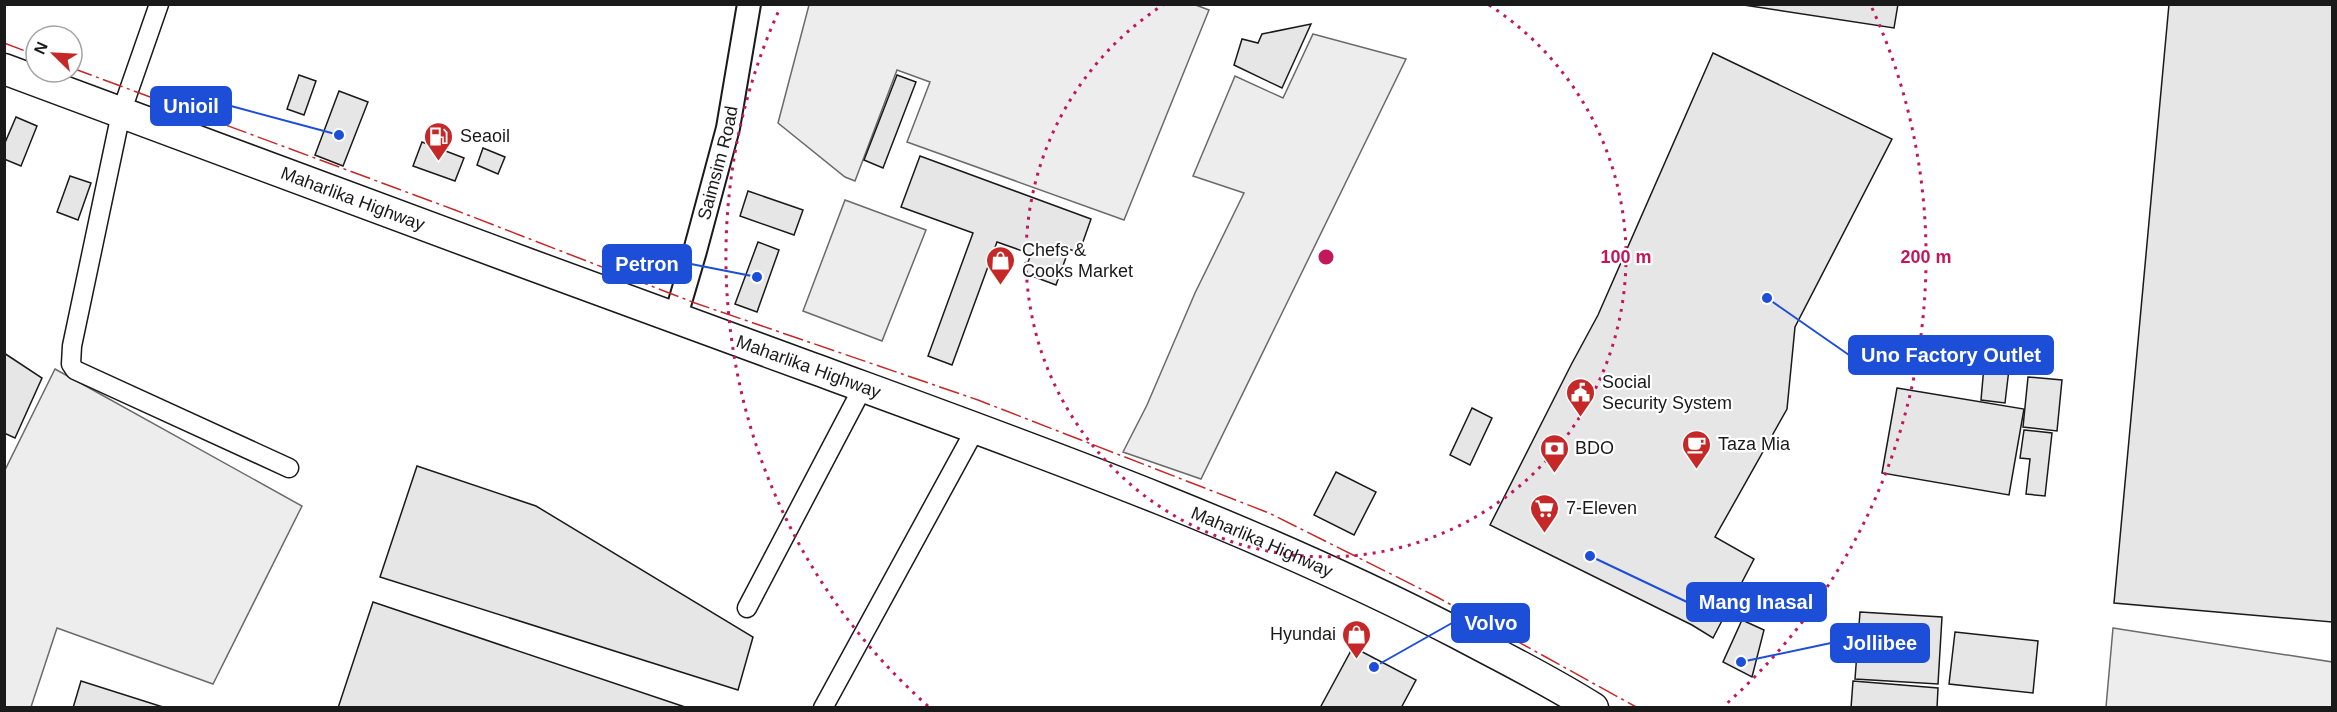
<svg xmlns="http://www.w3.org/2000/svg" width="2337" height="712" viewBox="0 0 2337 712" font-family="Arial,sans-serif">
	<rect width="100%" height="100%" fill="#fff"/>
	<g fill="#ededed" stroke="#6a6a6a" stroke-width="1.5">
		<polygon points="1193,4 1209,10 1124,220 907,142 930,82 897,70 855,181 845,177 778,123 809,5"/>
		<polygon points="1313,34 1406,59 1201,479 1123,452 1147,405 1195,293 1244,193 1193,176 1235,76 1283,98"/>
		<polygon points="845,200 926,230 882,341 803,311"/>
		<polygon points="55,369 302,506 213,684 57,628 31,707 5,707 5,470"/>
		<polygon points="2113,628 2332,662 2332,707 2106,707"/>
	</g>
	<g fill="#e6e6e6" stroke="#1a1a1a" stroke-width="1.5">
		<polygon points="1737,4 1898,4 1894,28"/>
		<polygon points="2169,4 2332,4 2332,622 2114,603"/>
		<polygon points="1311,24 1282,88 1234,65 1242,39 1258,43 1262,34"/>
		<polygon points="1713,53 1892,139 1795,327 1787,409 1715,537 1754,559 1713,638 1692,625 1490,525 1571,365 1598,315"/>
		<polygon points="299,75 316,81 304,115 287,109"/>
		<polygon points="897,75 916,82 883,168 864,160"/>
		<polygon points="339,91 368,102 343,166 315,155"/>
		<polygon points="16,117 37,126 21,166 4,159 4,145"/>
		<polygon points="422,142 464,158 455,181 413,166"/>
		<polygon points="483,148 505,157 498,174 477,165"/>
		<polygon points="920,156 1091,219 1079,253 1069,249 1056,285 1024,273 1031,254 997,242 952,365 928,356 973,233 901,207"/>
		<polygon points="70,176 91,183 78,220 57,212"/>
		<polygon points="748,191 803,210 794,235 740,216"/>
		<polygon points="758,242 779,250 757,312 735,304"/>
		<polygon points="4,353 42,378 15,438 4,433"/>
		<polygon points="1984,366 2009,369 2005,403 1981,400"/>
		<polygon points="2028,377 2062,380 2057,431 2023,427"/>
		<polygon points="1897,388 2024,409 2009,495 1882,473"/>
		<polygon points="1472,408 1492,418 1470,465 1450,455"/>
		<polygon points="2024,430 2052,433 2045,496 2026,494 2030,459 2020,458"/>
		<polygon points="417,466 536,506 753,637 738,690 380,577"/>
		<polygon points="1336,472 1376,492 1354,535 1314,515"/>
		<polygon points="373,602 688,708 338,708"/>
		<polygon points="1860,612 1942,617 1938,684 1855,679"/>
		<polygon points="1742,620 1764,630 1752,677 1723,662"/>
		<polygon points="1955,632 2038,641 2033,693 1949,684"/>
		<polygon points="1353,647 1416,680 1401,708 1320,708"/>
		<polygon points="81,681 166,708 73,708"/>
		<polygon points="1853,681 1938,688 1937,708 1851,708"/>
	</g>
	<g fill="none" stroke-linecap="round" stroke-linejoin="round">
		<defs>
			<g id="minor">
				<polyline points="159,4 121,113 72,346 71,364 75,370 289,468"/>
				<polyline points="747,608 863,387"/>
				<polyline points="823,708 976,428"/>
			</g>
			<g id="tertiary">
				<path id="s1" d="M675,319L695,251L728,128L749,4"/>
			</g>
			<g id="trunk">
				<path id="s2" d="M4,69C274,169 542,270 812,368C1030,448 1250,526 1457,633C1502,657 1549,680 1593,708"/>
			</g>
		</defs>
		<use href="#minor" stroke="#1a1a1a" stroke-width="21"/>
		<use href="#tertiary" stroke="#1a1a1a" stroke-width="26"/>
		<use href="#trunk" stroke="#1a1a1a" stroke-width="33"/>
		<use href="#minor" stroke="#fff" stroke-width="18"/>
		<use href="#tertiary" stroke="#fff" stroke-width="22"/>
		<use href="#trunk" stroke="#fff" stroke-width="30"/>
		<g stroke="#c62828" stroke-width="1.5" stroke-dasharray="21 4.5 3 4.5" stroke-linecap="butt">
			<polyline points="4,43 36,55"/>
			<polyline points="72,68 455,210 695,303 978,400 1269,513 1437,597 1638,708"/>
		</g>
	</g>
	<g fill="none" stroke="#c2185b" stroke-width="3" stroke-dasharray="3 6">
		<path d="M1489 5A300 300 0 1 1 1163 5"/>
		<path d="M928 706A600 600 0 0 1 780 8M1872 8A600 600 0 0 1 1724 706"/>
	</g>
	<defs>
		<symbol id="fuel-pin" viewBox="-11 -11 22 30"><path d="M0 17L-7.5 6A9.5 9.5 0 1 1 7.5 6Z" fill="#c62828" stroke="#fff"/><path d="M-5.5-6h7V0h2V4h1.3V-2.5L3-4.5l.8-.8L6-3V5H2.5V1h-1V6h-7ZM-4.2-4.7v3.2H.2V-4.7Z" fill="#fff"/></symbol>
		<symbol id="shop-pin" viewBox="-11 -11 22 30"><path d="M0 17L-7.5 6A9.5 9.5 0 1 1 7.5 6Z" fill="#c62828" stroke="#fff"/><path d="M-5-2.5h2.3a2.7 3.5 0 0 1 5.4 0H5L5.5 6h-11ZM-1.5-2.5h3a1.5 2.3 0 0 0-3 0Z" fill="#fff"/></symbol>
		<symbol id="civic-pin" viewBox="-11 -11 22 30"><path d="M0 17L-7.5 6A9.5 9.5 0 1 1 7.5 6Z" fill="#c62828" stroke="#fff"/><path d="M-.6-6.5H3V-4.5H.6V-3L4-1V1h2V6H-6V1h2V-1L-.6-3ZM-1.2 2.5V6h2.4V2.5Z" fill="#fff"/></symbol>
		<symbol id="cafe-pin" viewBox="-11 -11 22 30"><path d="M0 17L-7.5 6A9.5 9.5 0 1 1 7.5 6Z" fill="#c62828" stroke="#fff"/><path d="M-5.5-4.5H6V0H3Q3 3.5 0 3.5H-2.5Q-5.5 3.5-5.5 0ZM3-3.2v2h1.7v-2ZM-6 4.5H4V6H-6Z" fill="#fff"/></symbol>
		<symbol id="bank-pin" viewBox="-11 -11 22 30"><path d="M0 17L-7.5 6A9.5 9.5 0 1 1 7.5 6Z" fill="#c62828" stroke="#fff"/><path d="M-6-4H6V4H-6ZM0-2.3a2.3 2.3 0 1 0 0 4.6a2.3 2.3 0 1 0 0-4.6Z" fill="#fff"/></symbol>
		<symbol id="supermarket-pin" viewBox="-11 -11 22 30"><path d="M0 17L-7.5 6A9.5 9.5 0 1 1 7.5 6Z" fill="#c62828" stroke="#fff"/><path d="M-6-5.5h2.5l.6 2H6L4.5 2H-2.5L-4.4-4H-6ZM-1.5 3.2a1.3 1.3 0 1 0 .1 0ZM3 3.2a1.3 1.3 0 1 0 .1 0Z" fill="#fff"/></symbol>
	</defs>
	<g fill-rule="evenodd">
		<use href="#fuel-pin" x="422" y="120" width="33" height="45"/>
		<use href="#shop-pin" x="984" y="244" width="33" height="45"/>
		<use href="#civic-pin" x="1564" y="376" width="33" height="45"/>
		<use href="#cafe-pin" x="1680" y="428" width="33" height="45"/>
		<use href="#bank-pin" x="1538" y="432" width="33" height="45"/>
		<use href="#supermarket-pin" x="1528" y="492" width="33" height="45"/>
		<use href="#shop-pin" x="1340" y="618" width="33" height="45"/>
	</g>
	<g text-anchor="middle" dominant-baseline="central" stroke-width="4.5" stroke-linejoin="round" paint-order="stroke">
		<g font-size="18" fill="#1a1a1a" stroke="#fff" text-anchor="start">
			<text x="460" y="136">Seaoil</text>
			<text x="1022" y="250">Chefs &amp;<tspan x="1022" dy="21">Cooks Market</tspan></text>
			<text x="1602" y="382">Social<tspan x="1602" dy="21">Security System</tspan></text>
			<text x="1718" y="444">Taza Mia</text>
			<text x="1575" y="448">BDO</text>
			<text x="1566" y="508">7-Eleven</text>
			<text x="1336" y="634" text-anchor="end">Hyundai</text>
		</g>
		<g font-size="18" fill="#1a1a1a" stroke="#fff">
			<text stroke="none"><textPath href="#s1" startOffset="162">Saimsim Road</textPath></text>
			<text stroke="none"><textPath href="#s2" startOffset="372">Maharlika Highway</textPath></text>
			<text stroke="none"><textPath href="#s2" startOffset="858">Maharlika Highway</textPath></text>
			<text stroke="none"><textPath href="#s2" startOffset="1344">Maharlika Highway</textPath></text>
		</g>
	</g>
	<circle cx="1326" cy="257" r="9" fill="#c2185b" stroke="#fff" stroke-width="3"/>
	<g font-size="18" text-anchor="middle" font-weight="bold" fill="#c2185b" stroke="#fff" stroke-width="4.5" stroke-linejoin="round" paint-order="stroke">
		<text x="1626" y="263">100 m</text>
		<text x="1926" y="263">200 m</text>
	</g>
	<path fill="none" stroke="#1d4ed8" stroke-width="2" d="M339 135L231 106M757 277L691 264M1767 298L1849 355M1590 556L1687 602M1374 667L1452 623M1741 662L1831 643"/>
	<g fill="#1d4ed8" stroke="#fff" stroke-width="2">
		<circle cx="339" cy="135" r="6"/>
		<circle cx="757" cy="277" r="6"/>
		<circle cx="1767" cy="298" r="6"/>
		<circle cx="1590" cy="556" r="6"/>
		<circle cx="1374" cy="667" r="6"/>
		<circle cx="1741" cy="662" r="6"/>
	</g>
	<g fill="#1d4ed8" stroke="#1d4ed8" stroke-width="2">
		<rect x="151" y="87" width="80" height="38" rx="6"/>
		<rect x="603" y="245" width="88" height="38" rx="6"/>
		<rect x="1849" y="336" width="204" height="38" rx="6"/>
		<rect x="1687" y="583" width="139" height="38" rx="6"/>
		<rect x="1452" y="604" width="77" height="38" rx="6"/>
		<rect x="1831" y="624" width="98" height="38" rx="6"/>
	</g>
	<g font-size="20" text-anchor="middle" font-weight="bold" fill="#fff">
		<text x="191" y="113">Unioil</text>
		<text x="647" y="271">Petron</text>
		<text x="1951" y="362">Uno Factory Outlet</text>
		<text x="1756" y="609">Mang Inasal</text>
		<text x="1491" y="630">Volvo</text>
		<text x="1880" y="650">Jollibee</text>
	</g>
	<rect width="2337" height="712" fill="none" stroke="#1a1a1a" stroke-width="12"/>
	<g transform="translate(54 54) rotate(294)"><circle r="28" fill="#ffffff" stroke="#a3a3a3" stroke-width="1.5"/>
	<path d="M0-4.5L10 22L0 15L-10 22Z" fill="#c62828"/>
	<text y="-9" font-size="16" font-weight="bold" text-anchor="middle" fill="#1a1a1a">N</text>
	</g>
</svg>
